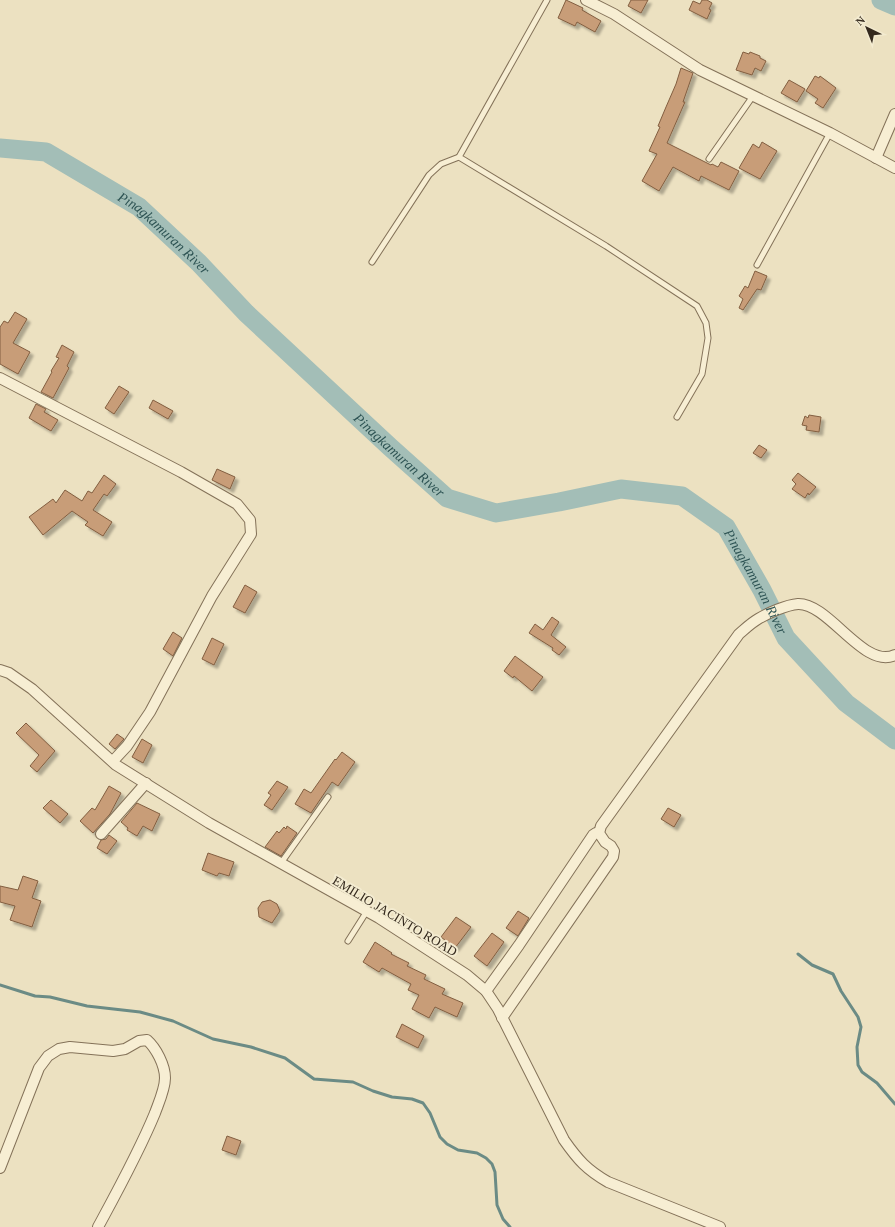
<svg xmlns="http://www.w3.org/2000/svg" width="895" height="1227" viewBox="0 0 895 1227" font-family="'Times New Roman',serif">
	<defs>
		<filter id="shadow"><feDropShadow dx="3.5" dy="3.5" stdDeviation="1" flood-color="#0004"/></filter>
	</defs>
	<rect width="100%" height="100%" fill="#ece1c1"/>
	<g fill="none" stroke-linecap="round" stroke-linejoin="round">
		<g stroke="#6b8b85" stroke-width="3">
			<polyline points="798,954 812,965 833,974 841,991 858,1017 861,1027 857,1047 858,1065 862,1072 877,1083 895,1104"/>
			<polyline points="0,985 35,996 50,997 87,1006 140,1012 173,1021 213,1039 251,1047 285,1058 314,1079 353,1082 373,1091 392,1097 412,1099 423,1103 430,1113 440,1137 447,1144 458,1150 477,1153 486,1158 492,1164 495,1172 497,1205 503,1219 510,1227"/>
		</g>
		<g stroke="#a3beb7" stroke-width="19">
			<polyline points="881,0 895,6"/>
			<path id="s1" d="M0,148L46,152L139,207L199,263L246,313L390,447L447,498L496,513L559,502L621,489L682,496L726,527L762,590L786,638L846,703L895,740"/>
		</g>
	</g>
	<g fill="#c89d78" stroke="#825e40" filter="url(#shadow)">
		<polygon points="566,0 583,8 582,10 601,21 595,32 577,22 575,26 558,18"/>
		<polygon points="631,0 648,0 641,13 628,6"/>
		<polygon points="702,0 707,0 712,3 709,9 711,10 707,19 689,10 693,1 700,4"/>
		<polygon points="743,52 749,54 750,52 760,56 760,58 766,61 761,71 755,68 752,75 736,70"/>
		<polygon points="681,68 693,73 683,102 685,102 667,143 711,165 712,164 718,167 721,162 739,171 729,190 701,176 699,181 673,167 659,191 642,181 657,154 649,151 660,127 658,126 666,107 676,84"/>
		<polygon points="815,76 819,78 820,76 836,88 823,108 815,103 818,99 806,91"/>
		<polygon points="789,80 805,89 797,102 781,93"/>
		<polygon points="762,142 777,151 760,179 739,168 753,144 759,148"/>
		<polygon points="755,271 767,276 761,290 757,289 743,310 739,308 743,299 739,296 745,286 748,288"/>
		<polygon points="15,312 27,319 13,343 30,352 18,374 0,364 0,327 4,321 8,323"/>
		<polygon points="62,345 74,352 67,366 69,368 53,398 41,392 52,372 51,371 59,358 56,357"/>
		<polygon points="119,386 129,392 114,414 105,408"/>
		<polygon points="153,400 173,411 168,419 149,408"/>
		<polygon points="36,404 46,409 44,412 58,420 51,431 29,418"/>
		<polygon points="809,415 821,417 819,432 806,430 807,426 802,425 805,416 808,418"/>
		<polygon points="759,445 767,450 761,458 753,453"/>
		<polygon points="217,469 235,477 230,489 212,480"/>
		<polygon points="798,473 816,487 809,495 808,493 805,498 792,489 796,484 792,480"/>
		<polygon points="104,475 116,484 107,496 104,494 93,510 112,522 103,536 85,525 88,522 72,511 43,535 29,517 53,499 56,503 65,490 82,501 88,491 92,493"/>
		<polygon points="245,585 257,592 245,613 233,607"/>
		<polygon points="552,617 559,622 551,635 566,647 559,655 552,650 553,648 529,633 535,624 543,630"/>
		<polygon points="173,632 182,638 173,656 163,649"/>
		<polygon points="212,638 224,644 214,665 202,659"/>
		<polygon points="515,656 543,677 532,691 514,676 513,678 504,671"/>
		<polygon points="26,723 55,751 37,772 30,766 39,755 16,733"/>
		<polygon points="117,734 124,739 115,749 109,744"/>
		<polygon points="142,739 152,745 143,763 132,757"/>
		<polygon points="342,752 355,762 338,786 332,782 311,813 295,804 304,789 311,793 335,759 336,760"/>
		<polygon points="277,781 288,787 272,810 264,805 271,795 268,793"/>
		<polygon points="109,786 121,793 110,814 93,833 80,821 92,808 95,810"/>
		<polygon points="51,800 68,814 60,823 43,808"/>
		<polygon points="137,803 160,814 152,831 143,826 137,836 127,830 128,828 121,822"/>
		<polygon points="668,808 681,815 674,827 661,819"/>
		<polygon points="287,826 297,833 281,856 265,847 277,831 279,833 284,827 286,829"/>
		<polygon points="109,835 117,841 107,854 97,848 101,840 106,839"/>
		<polygon points="208,853 234,862 229,876 219,873 217,876 202,870"/>
		<polygon points="23,876 38,881 32,898 41,901 32,927 10,920 15,906 0,902 0,886 18,890"/>
		<polygon points="270,900 277,904 280,911 272,923 259,917 258,908 262,902"/>
		<polygon points="518,911 529,918 518,936 506,928"/>
		<polygon points="456,917 471,927 455,948 441,937"/>
		<polygon points="492,933 504,942 487,966 474,956"/>
		<polygon points="375,942 392,953 391,954 409,963 407,966 426,975 424,979 445,989 442,994 463,1003 457,1017 435,1007 429,1018 412,1009 419,995 408,990 411,984 382,968 379,972 363,962"/>
		<polygon points="402,1024 424,1036 418,1048 396,1037"/>
		<polygon points="227,1136 241,1141 236,1155 222,1150"/>
	</g>
	<g fill="none" stroke-linecap="round" stroke-linejoin="round">
		<defs>
			<g id="service">
				<polyline points="547,0 459,157 606,246 697,306 706,323 708,338 702,374 677,417"/>
				<polyline points="709,159 753,96"/>
				<polyline points="372,262 429,175 441,164 459,157"/>
				<polyline points="757,265 830,133"/>
				<polyline points="281,863 328,797"/>
				<polyline points="348,941 367,911"/>
			</g>
			<g id="minor">
				<polyline points="586,0 614,14 700,70 830,133 895,168"/>
				<polyline points="876,158 895,114"/>
				<polyline points="0,378 181,472 237,504 250,520 251,534 212,596 150,712 127,746 113,761"/>
				<path d="M0,670L9,673L32,689L116,765L209,823L379,918L467,975L486,991L498,1009L564,1140C578,1160 587,1170 608,1182L720,1227"/>
				<polyline points="101,834 146,783"/>
				<polyline points="486,991 519,945 593,835 596,833 599,833"/>
				<path d="M502,1018L613,857L614,851L611,846L605,842L599,833L601,826L739,634C745,629 751,623 758,619C768,613 786,605 798,604C829,603 864,670 895,655"/>
				<path d="M0,1168L39,1068L48,1056L59,1049L70,1047L113,1051L125,1049L139,1041L147,1040C156,1048 165,1065 165,1078C165,1089 159,1102 155,1113C139,1152 118,1190 98,1227"/>
			</g>
		</defs>
		<use href="#service" stroke="#847259" stroke-width="7"/>
		<use href="#minor" stroke="#847259" stroke-width="12"/>
		<polyline stroke="#847259" stroke-width="2" stroke-dasharray="3 2" stroke-linecap="butt" points="399,920 405,912"/>
		<use href="#service" stroke="#f7eed3" stroke-width="5"/>
		<use href="#minor" stroke="#f7eed3" stroke-width="10"/>
	</g>
	<g text-anchor="middle" dominant-baseline="central" stroke-width="4" stroke-linejoin="round" paint-order="stroke">
		<g font-size="13" fill="#34291d" stroke="#f3ebd0">
			<text transform="translate(395 916) rotate(31)">EMILIO JACINTO ROAD</text>
		</g>
		<g font-size="14" font-style="italic" fill="#2d5353" stroke="#f3ebd0">
			<text stroke="none"><textPath href="#s1" startOffset="190">Pinagkamuran River</textPath></text>
			<text stroke="none"><textPath href="#s1" startOffset="514">Pinagkamuran River</textPath></text>
			<text stroke="none"><textPath href="#s1" startOffset="934">Pinagkamuran River</textPath></text>
		</g>
	</g>
	<g transform="translate(867 28) rotate(317)" stroke="#f3ebd0" stroke-width="3" paint-order="stroke">
	<path d="M0-3L7 15L0 10L-7 15Z" fill="#34291d"/>
	<text y="-6" font-size="11" font-weight="bold" text-anchor="middle" fill="#34291d">N</text>
	</g>
</svg>
